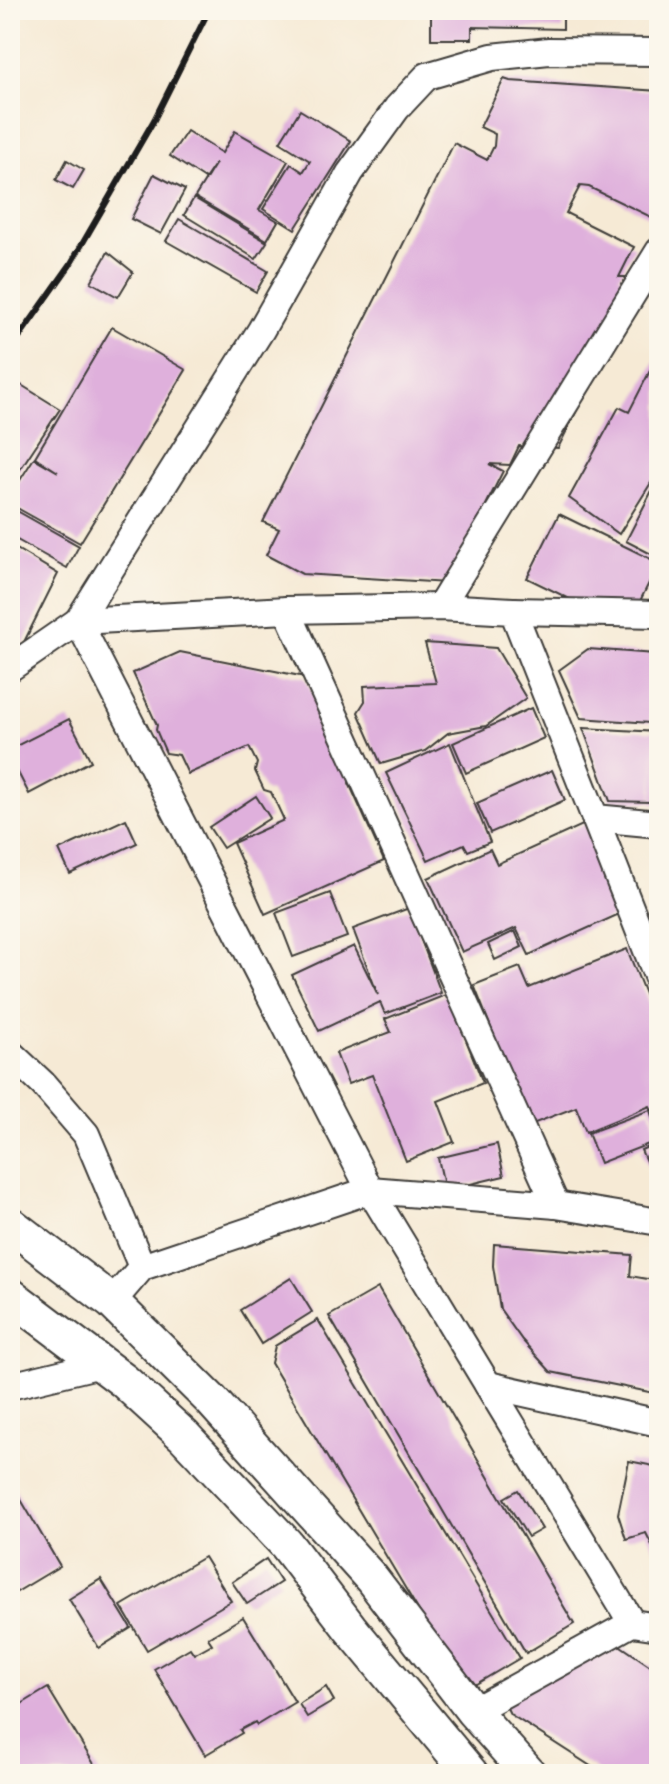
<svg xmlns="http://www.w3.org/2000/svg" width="669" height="1784" viewBox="0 0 669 1784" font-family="Cardo,serif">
	<rect width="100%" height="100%" fill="#fbf7ec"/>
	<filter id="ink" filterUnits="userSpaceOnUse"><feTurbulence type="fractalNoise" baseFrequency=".0125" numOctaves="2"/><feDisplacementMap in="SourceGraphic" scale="16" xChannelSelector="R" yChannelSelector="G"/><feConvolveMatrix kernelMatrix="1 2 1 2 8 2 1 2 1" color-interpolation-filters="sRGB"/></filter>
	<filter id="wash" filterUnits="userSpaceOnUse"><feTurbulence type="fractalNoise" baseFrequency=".006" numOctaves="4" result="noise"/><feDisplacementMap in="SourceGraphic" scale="32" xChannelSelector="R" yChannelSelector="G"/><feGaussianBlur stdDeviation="1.8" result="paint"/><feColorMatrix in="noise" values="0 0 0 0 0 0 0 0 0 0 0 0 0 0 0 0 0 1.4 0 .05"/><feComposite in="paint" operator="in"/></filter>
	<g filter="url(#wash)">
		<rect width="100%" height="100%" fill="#f6ead5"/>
		<g id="blocks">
			<g fill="#dfb0dc">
				<polygon points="431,10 659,10 659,16 563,15 563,29 472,27 472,39 431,39"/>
				<polygon points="504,79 510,81 659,91 659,205 653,218 589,187 580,186 566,213 634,247 619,277 632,277 642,282 558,448 519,446 510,465 489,464 503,471 447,583 302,574 266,555 279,529 263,522 454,143 487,160 494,146 495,134 480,127"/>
				<polygon points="300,110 351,141 295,229 263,209 291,164 303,172 310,161 280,142"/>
				<polygon points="187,131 222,153 235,131 288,161 259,210 278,221 267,240 195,197 216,163 205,179 170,156"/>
				<polygon points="67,160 84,170 73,189 56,180"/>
				<polygon points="154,174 185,190 161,234 131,219"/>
				<polygon points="194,198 267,242 256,259 184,215"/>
				<polygon points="179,219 268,271 256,292 166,241"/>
				<polygon points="108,252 133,272 118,297 91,282"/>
				<polygon points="112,327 186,370 80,543 10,504 10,496 34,458 58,472 35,457"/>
				<polygon points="659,353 659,470 619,534 569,498 619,407 629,412"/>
				<polygon points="18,383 60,409 17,474 15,473 10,480 10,396"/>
				<polygon points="659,477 659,558 626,541"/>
				<polygon points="10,507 79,546 67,568 10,536"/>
				<polygon points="559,514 659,563 627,627 527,578"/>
				<polygon points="10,545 58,574 24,642 10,651"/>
				<polygon points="425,643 496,648 526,698 486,726 448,733 425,751 381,764 358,712 365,701 364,686 436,683"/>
				<polygon points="588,649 655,654 650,723 581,718 559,670"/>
				<polygon points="180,652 305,677 350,776 349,783 384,861 265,914 233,843 284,820 271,792 264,790 255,771 257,763 249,747 188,774 179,755 166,753 156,730 157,725 133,673"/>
				<polygon points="657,686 659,686 659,728 654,728"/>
				<polygon points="531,708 544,738 466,773 453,743"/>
				<polygon points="69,719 91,761 29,794 10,757 10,749"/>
				<polygon points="583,728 659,732 659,804 652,804 655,736 651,802 610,801"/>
				<polygon points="450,743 490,842 468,851 464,844 428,860 386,773"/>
				<polygon points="552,770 565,800 490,833 477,803"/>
				<polygon points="256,796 270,818 223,848 209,827"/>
				<polygon points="126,819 137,843 70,874 59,850"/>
				<polygon points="587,823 626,911 529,955 516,928 462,952 428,878 490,849 497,864"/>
				<polygon points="330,893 347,937 293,957 276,913"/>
				<polygon points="409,908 441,993 385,1014 380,1002 319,1031 292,975 354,946 378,995 353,929"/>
				<polygon points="515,931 522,947 495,960 488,944"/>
				<polygon points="627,949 659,1029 659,1125 650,1106 586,1132 576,1107 530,1125 474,985 520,967 529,988"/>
				<polygon points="448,994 483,1083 438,1101 454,1142 406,1161 372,1075 348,1084 336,1053 391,1032 385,1019"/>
				<polygon points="650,1110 659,1140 600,1163 588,1133"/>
				<polygon points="659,1142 659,1191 641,1150"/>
				<polygon points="497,1144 504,1176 445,1190 438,1158"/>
				<polygon points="494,1244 632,1255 630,1276 659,1281 659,1394 551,1372 522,1340 500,1309 493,1266"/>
				<polygon points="291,1278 312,1312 261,1344 240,1310"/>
				<polygon points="378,1288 574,1624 526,1653 329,1316"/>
				<polygon points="318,1320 520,1658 466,1690 271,1363 275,1346"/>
				<polygon points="629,1461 659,1467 659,1559 646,1533 626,1539 618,1514"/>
				<polygon points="10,1481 60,1566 10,1596"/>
				<polygon points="518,1490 542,1529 528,1537 504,1498"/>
				<polygon points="204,1557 231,1601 147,1650 121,1606"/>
				<polygon points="266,1559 281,1582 247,1604 232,1582"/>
				<polygon points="101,1579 131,1628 99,1648 69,1599"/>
				<polygon points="243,1617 295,1702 257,1725 255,1722 240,1730 242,1733 205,1755 154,1669 190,1648 194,1654 212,1644 208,1638"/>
				<polygon points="615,1642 649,1665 659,1667 659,1774 640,1771 638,1774 603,1774 510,1714 502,1698"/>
				<polygon points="326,1687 334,1701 307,1717 299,1704"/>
				<polygon points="48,1688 100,1774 10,1774 10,1711"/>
			</g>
		</g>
	</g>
	<g filter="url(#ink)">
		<use href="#blocks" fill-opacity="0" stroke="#3d3b38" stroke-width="2"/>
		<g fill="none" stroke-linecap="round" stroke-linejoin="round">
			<defs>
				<g id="minor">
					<polyline points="440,607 659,251"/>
					<polyline points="287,610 556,1205"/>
					<polyline points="513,611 659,614"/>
					<polyline points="10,668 78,621 287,610 440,607 513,611 595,818 659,824"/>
					<polyline points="595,818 659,981"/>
					<polyline points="10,1053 43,1084 86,1134 142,1267"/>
					<polyline points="370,1190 632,1623"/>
					<polyline points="370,1190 556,1205 659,1222"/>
					<polyline points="112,1302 142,1267 370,1190 78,621 261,330 350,173 397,108 427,76 492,57 549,51 659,52"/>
					<polyline points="488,1385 659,1423"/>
					<polyline points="10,1386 101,1364"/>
					<polyline points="473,1711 632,1623 659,1627"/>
				</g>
				<g id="major">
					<polyline points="10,1224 112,1302 211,1400 372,1579 473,1711 529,1774"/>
					<polyline points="10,1295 124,1381 184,1436 286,1544 350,1628 471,1774"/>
				</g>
			</defs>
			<use href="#minor" stroke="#3d3b38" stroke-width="30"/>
			<use href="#major" stroke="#3d3b38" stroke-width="38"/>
			<use href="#minor" stroke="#fff" stroke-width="26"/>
			<use href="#major" stroke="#fff" stroke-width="34"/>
			<polyline stroke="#1c1c1c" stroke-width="6" points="10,350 70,265 154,120 209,10"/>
		</g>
	</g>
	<rect width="669" height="1784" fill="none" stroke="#fbf7ec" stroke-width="40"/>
</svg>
